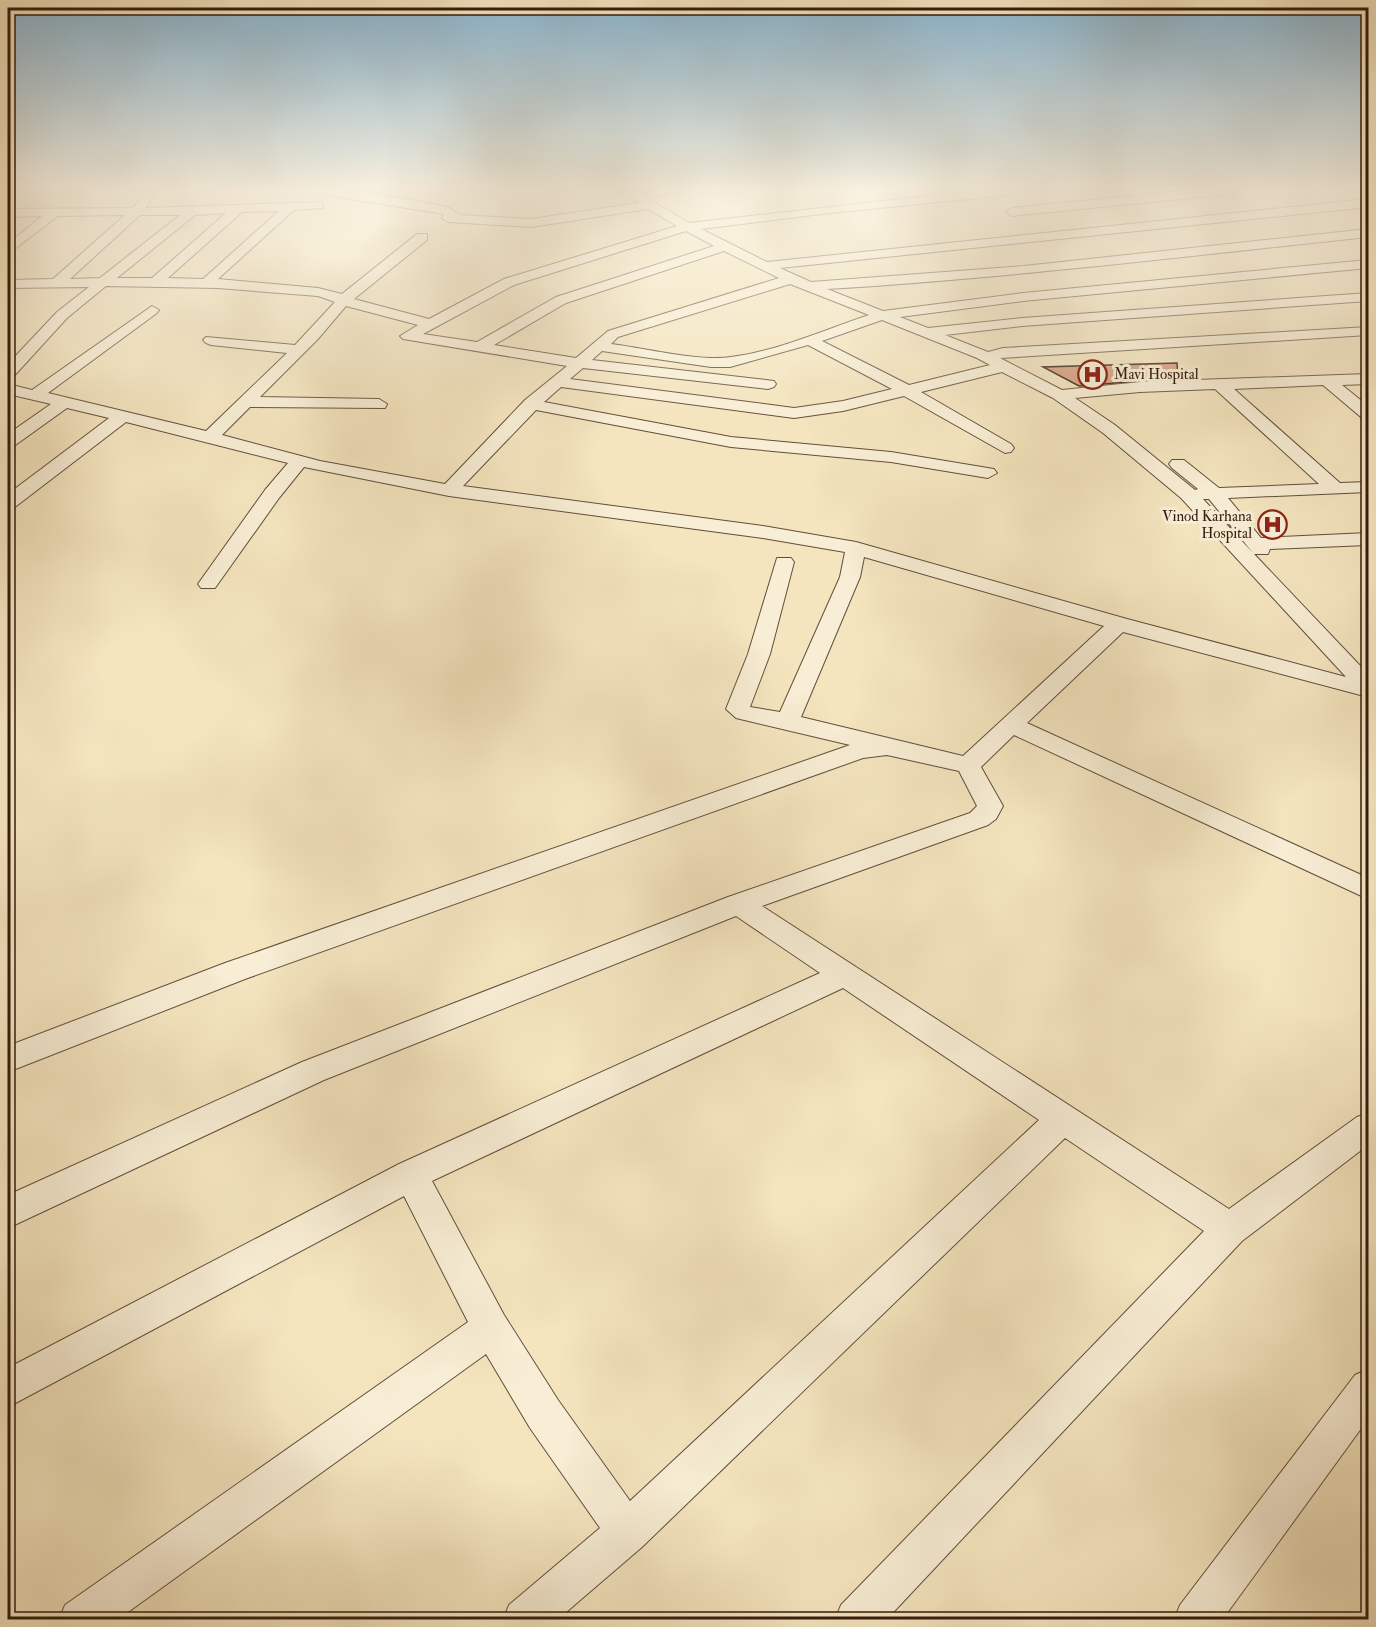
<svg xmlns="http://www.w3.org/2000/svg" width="1376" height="1627" viewBox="0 0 1376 1627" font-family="'IM FELL Double Pica',serif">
	<rect width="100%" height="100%" fill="#f4e5bf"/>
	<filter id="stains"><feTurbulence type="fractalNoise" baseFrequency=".00333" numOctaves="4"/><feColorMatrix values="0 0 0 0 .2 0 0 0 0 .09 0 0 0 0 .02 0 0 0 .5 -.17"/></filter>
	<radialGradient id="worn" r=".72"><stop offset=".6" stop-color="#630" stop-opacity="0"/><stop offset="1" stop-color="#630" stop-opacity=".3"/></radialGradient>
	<polygon fill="#d59b7c" stroke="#331b0f" stroke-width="1.5" points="1177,363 1178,378 1079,386 1043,367"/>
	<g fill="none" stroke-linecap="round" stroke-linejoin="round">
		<defs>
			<g id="minor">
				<polygon points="8,190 16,190 8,197"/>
				<path d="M146,190H158L145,208L323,202V208L294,210L218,279L318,288L342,294L417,234H427V240L354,299L429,319L504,279L677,226L648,209L531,227L448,222L442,218L444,214L319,194L313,190H356L448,207L460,215L531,219L639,203L619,190H634L689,223L981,190H1027L1021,194L829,213L701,229L767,262L1368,199V207L780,268L811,282L1024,266L1368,229V237C1188,256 1008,278 827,289L883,311L1023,293L1368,260V268L1023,301L900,317L928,328L1022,318L1368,293V301L1022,326L945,335L988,352L1003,348L1368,327V335L1000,358L1062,390L1140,382L1368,374V384L1342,385L1368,406V419L1362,418L1323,385L1234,389L1340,483L1368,482V492L1228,498L1261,538L1368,533V545L1270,549L1268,554H1254L1368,674V697L1123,632L1027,723L1368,878V899L1014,735L981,767L1003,806L996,819L988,825L762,906L1229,1209L1357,1117L1368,1113V1145L1242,1241L886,1620H835L841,1605L1204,1231L1065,1138L642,1547L557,1620H503L509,1605L600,1528L530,1428L486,1354L117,1620H59L65,1605L468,1322L404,1196L8,1407V1368L399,1164L820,973L736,916L324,1080L8,1228V1195L302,1062L728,897L970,813L977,806L959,771L887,755L863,758L245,979L8,1072V1046L225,963L850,745L736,718L726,709L748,654L777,558H791L794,562L770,654L750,707L780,712L840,577L845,552L763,538L449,496L304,467L279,498L215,588H201L198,584L265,490L288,463L126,422L15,507L8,508V494L109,418L67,408L14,446L8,447V434L51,404L8,394V384L32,390L152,306L159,310L157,313L48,393L206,431L287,353L211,345L206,343L203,340L206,337L295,345L335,302L318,296L218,288L106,286L67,318L14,376L8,378V364L57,312L89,287L8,288V280L53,279L125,215L58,216L8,254V244L42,216L8,217V209L133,208ZM279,211L203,279L168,278L242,212ZM226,213L152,278H117L195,215ZM140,215H180L100,278L70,279ZM686,231L714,246L556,297L477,342L423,334L514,285ZM724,251L779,278L608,331L576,358L494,345L566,303ZM790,284L869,315C824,330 778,351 731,357C699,362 645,348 611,344L618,337ZM346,306L418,325L400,336L403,339L567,366L525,400L445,484L320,461L222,435L250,407L385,408L387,404L379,399L260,397L318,339ZM882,320L977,358L990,365L909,385L822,341ZM808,345L892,389L843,401L794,408L570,379L583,368L768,389L774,387L776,384L774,381L592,360L602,351L711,367H730ZM1002,372L1053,398L1103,433L1181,498L1346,677L1127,619L856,542L763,526L463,486L536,410L731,447L891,462L988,478L997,473L994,469L891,452L731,437L544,402L561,387L794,418L843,411L904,396L1005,453L1011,452L1014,448L1011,444L921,392ZM1215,389L1319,484L1219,488L1184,460H1172L1169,464L1172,468L1198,489L1195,490L1115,425L1075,398L1140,392ZM1203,499H1209L1253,553ZM864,557L1104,626L963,756L801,717L860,577ZM843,988L1039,1120L630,1501L558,1400L504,1315L432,1181Z"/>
				<polygon points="647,190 683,190 651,197 645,193"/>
				<polygon points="1193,190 1238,190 1232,194 1012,216 1006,212 1012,208"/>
				<polygon points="1368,1369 1368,1419 1222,1620 1174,1620 1180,1605 1355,1375"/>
			</g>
		</defs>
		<use href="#minor" stroke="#634e3b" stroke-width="2"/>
		<use href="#minor" fill="#f8eed5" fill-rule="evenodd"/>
	</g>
	<linearGradient id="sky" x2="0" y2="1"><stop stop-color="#8ab8d4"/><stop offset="0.45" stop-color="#faf3e2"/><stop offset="1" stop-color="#faf3e2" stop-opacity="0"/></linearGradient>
	<rect width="1376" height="418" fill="url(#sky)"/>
	<defs>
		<symbol id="hospital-ring" viewBox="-11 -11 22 22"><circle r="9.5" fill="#f8eed5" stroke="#8f2418" stroke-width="1.5"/><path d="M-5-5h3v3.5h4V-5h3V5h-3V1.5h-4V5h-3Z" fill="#8f2418"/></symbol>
	</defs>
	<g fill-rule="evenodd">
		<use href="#hospital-ring" x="1076" y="358" width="33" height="33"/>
		<use href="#hospital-ring" x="1256" y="508" width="33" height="33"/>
	</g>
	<g text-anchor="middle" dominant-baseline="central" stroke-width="6" stroke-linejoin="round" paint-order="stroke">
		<g font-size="15" fill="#331b0f" stroke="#f8eed5" text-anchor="start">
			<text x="1114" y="374">Mavi Hospital</text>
			<text x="1252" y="516" text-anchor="end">Vinod Karhana<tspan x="1252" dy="17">Hospital</tspan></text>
		</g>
	</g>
	<rect width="1376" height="1627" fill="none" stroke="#f4e5bf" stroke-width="30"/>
	<rect x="9" y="9" width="1358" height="1609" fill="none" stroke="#331b0f" stroke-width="3"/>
	<rect x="15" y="15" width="1346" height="1597" fill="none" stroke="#331b0f" stroke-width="1.5"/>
	<rect width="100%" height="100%" filter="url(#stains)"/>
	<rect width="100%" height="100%" fill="url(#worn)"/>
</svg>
